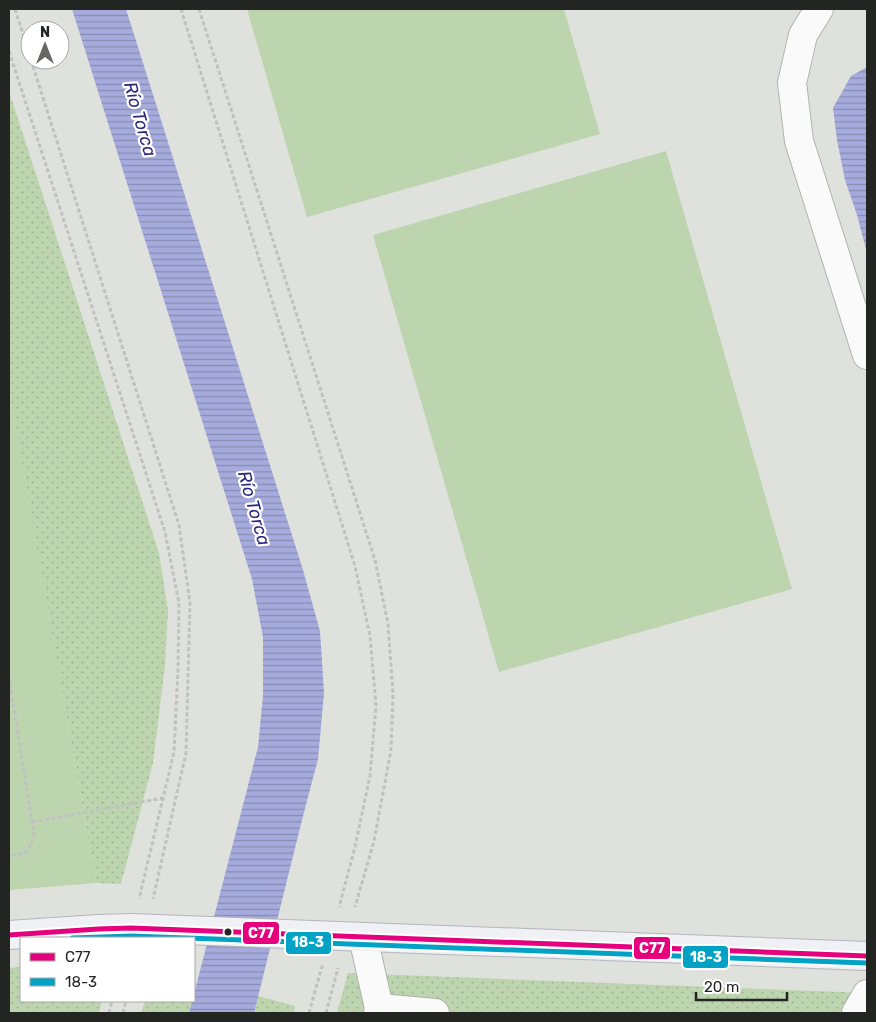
<svg xmlns="http://www.w3.org/2000/svg" width="876" height="1022" viewBox="0 0 876 1022" font-family="Rubik,sans-serif">
	<defs>
		<pattern id="grass-dots" width="8" height="8" patternUnits="userSpaceOnUse" patternTransform="scale(1.25)"><rect width="8" height="8" fill="#bcd5af"/><path d="M2 2h.1M6 6h.1" fill="none" stroke="#a1b796" stroke-width="1.8" stroke-linecap="round"/></pattern>
		<pattern id="water-rules" width="6" height="5" patternUnits="userSpaceOnUse" patternTransform="scale(1.25)"><rect width="6" height="5" fill="#a6abdd"/><path d="M0 2.5h6" fill="none" stroke="#878bb3"/></pattern>
	</defs>
	<rect width="100%" height="100%" fill="#dfe1dd"/>
	<g fill="url(#grass-dots)">
		<polygon points="9,91 159,553 168,611 165,665 153,763 121,884 96,883 9,390"/>
		<polygon points="21,967 21,1001 102,1001 99,1013 9,1013 9,968"/>
		<polygon points="348,973 867,993 867,1013 337,1013"/>
		<polygon points="258,996 295,1006 294,1013 254,1013"/>
		<polygon points="145,1001 192,1001 189,1013 141,1013"/>
	</g>
	<g fill="#bcd5af">
		<polygon points="247,9 564,9 600,134 307,217"/>
		<polygon points="666,151 792,589 499,672 373,235"/>
		<polygon points="9,389 96,883 9,890"/>
	</g>
	<g fill="url(#water-rules)">
		<polygon points="72,9 126,9 303,570 320,631 324,693 318,759 302,820 254,1013 189,1013 192,1001 194,1001 194,994 258,747 263,696 263,637 252,579"/>
		<polygon points="867,67 867,253 857,215 845,180 837,140 833,108 851,76"/>
	</g>
	<g fill="none" stroke-linecap="round" stroke-linejoin="round">
		<defs>
			<g id="minor">
				<polyline points="819,9 803,35 792,83 799,141 867,355"/>
				<polyline points="363,937 379,1008"/>
				<polyline points="378,1013 379,1008 435,1013"/>
				<polyline points="856,1013 867,994"/>
			</g>
			<polyline id="major" points="9,935 98,929 131,928 867,956"/>
		</defs>
		<use href="#minor" stroke="#b1b3b0" stroke-width="30"/>
		<use href="#major" stroke="#b4b6bb" stroke-width="30"/>
		<g stroke="#c0c1c0" stroke-width="3" stroke-dasharray="4 2.5" stroke-linecap="butt">
			<polyline points="15,9 30,56"/>
			<polyline points="181,9 355,566 370,636 376,705 370,776 355,847 339,907"/>
			<polyline points="199,9 375,560 388,624 393,694 391,750 374,841 355,907"/>
			<polyline points="9,51 165,532 179,603 178,670 174,752 139,899"/>
			<polyline points="31,60 179,525 190,603 186,753 153,899"/>
			<path d="M9,678L34,834C30,852 26,854 9,855"/>
			<polyline points="32,822 163,798"/>
			<polyline points="109,1013 112,1001"/>
			<polyline points="123,1013 126,1001"/>
			<polyline points="309,1013 323,963"/>
			<polyline points="326,1013 338,968"/>
		</g>
		<use href="#minor" stroke="#fafafa" stroke-width="28"/>
		<use href="#major" stroke="#f0f1f4" stroke-width="28"/>
		<defs>
			<polyline id="bus-1" points="9,935 98,929 131,928 867,956"/>
			<polyline id="bus-2" points="72,938 131,936 867,963"/>
		</defs>
		<use href="#bus-1" stroke="#fff" stroke-width="9"/>
		<use href="#bus-2" stroke="#fff" stroke-width="9"/>
		<use href="#bus-1" stroke="#e5007d" stroke-width="5"/>
		<use href="#bus-2" stroke="#02a2c5" stroke-width="5"/>
	</g>
	<circle fill="#232523" stroke="#fff" stroke-width="2" cx="228" cy="932" r="4.5"/>
	<g text-anchor="middle" dominant-baseline="central" stroke-width="4.5" stroke-linejoin="round" paint-order="stroke">
		<g font-size="18" font-style="italic" fill="#2e297d" stroke="#fff">
			<text transform="translate(140 119) rotate(74)">Río Torca</text>
			<text transform="translate(254 508) rotate(74)">Río Torca</text>
		</g>
	</g>
	<g stroke="#fff" stroke-width="2">
		<rect x="242" y="921" width="38" height="24" rx="5" fill="#e5007d"/>
		<rect x="285" y="931" width="47" height="24" rx="5" fill="#02a2c5"/>
		<rect x="633" y="936" width="38" height="24" rx="5" fill="#e5007d"/>
		<rect x="682" y="945" width="47" height="24" rx="5" fill="#02a2c5"/>
	</g>
	<g font-size="14" text-anchor="middle" font-weight="bold" fill="#fff">
		<text x="261" y="938">C77</text>
		<text x="308" y="947">18-3</text>
		<text x="652" y="953">C77</text>
		<text x="706" y="962">18-3</text>
	</g>
	<rect width="876" height="1022" fill="none" stroke="#232523" stroke-width="20"/>
	<rect x="20" y="937" width="175" height="65" fill="#ffffff" stroke="#a7a8a7"/>
	<rect x="30" y="953" width="25" height="8" fill="#e5007d" stroke="#a7a8a7"/>
	<text x="65" y="962" font-size="15" fill="#232523">C77</text>
	<rect x="30" y="978" width="25" height="8" fill="#02a2c5" stroke="#a7a8a7"/>
	<text x="65" y="987" font-size="15" fill="#232523">18-3</text>
	<g transform="translate(45 45)"><circle r="24" fill="#ffffff" stroke="#a7a8a7"/>
	<path d="M0-4L9 19L0 12L-9 19Z" fill="#656764"/>
	<text y="-8" font-size="14" font-weight="bold" text-anchor="middle" fill="#232523">N</text>
	</g>
	<path d="M696 992v8h91v-8" fill="none" stroke="#232523" stroke-width="2.5"/>
	<text x="704" y="992" font-size="15" fill="#232523" stroke="#ffffff" stroke-width="4" paint-order="stroke">20 m</text>
</svg>
